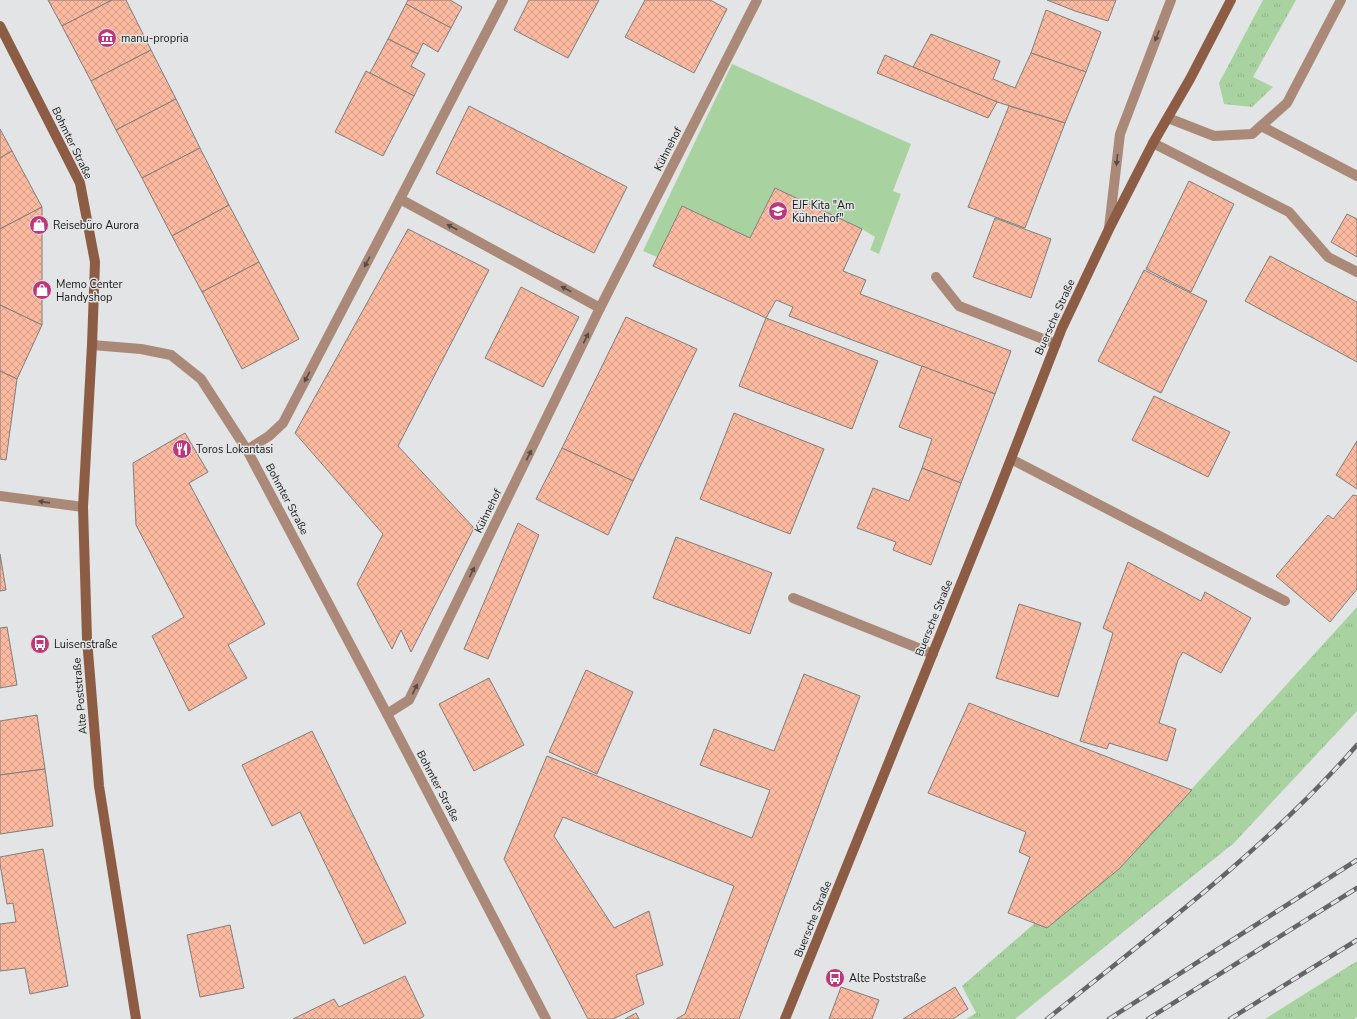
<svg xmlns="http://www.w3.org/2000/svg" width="1357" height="1019" viewBox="0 0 1357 1019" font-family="'Nunito Sans',sans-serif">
	<defs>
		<pattern id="grass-tufts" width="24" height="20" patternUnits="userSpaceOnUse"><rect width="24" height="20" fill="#a8d3a1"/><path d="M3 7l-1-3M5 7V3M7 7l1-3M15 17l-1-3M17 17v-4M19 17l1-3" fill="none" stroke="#90b48a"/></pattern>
		<pattern id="building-cross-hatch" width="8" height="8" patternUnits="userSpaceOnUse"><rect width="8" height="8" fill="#fbb99f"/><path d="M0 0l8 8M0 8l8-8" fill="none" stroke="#d69e88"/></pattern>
	</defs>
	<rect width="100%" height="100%" fill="#e3e4e5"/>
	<g fill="url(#grass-tufts)">
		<polygon points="1263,0 1296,0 1253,77 1273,87 1252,107 1224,104 1219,83"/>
		<polygon points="1357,607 1357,711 1234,843 1015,1019 966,1019 976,1013 962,986 1035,923 1047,928 1119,869"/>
		<polygon points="1357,961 1357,1017 1354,1019 1265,1019"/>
	</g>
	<polygon fill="#a8d3a1" points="732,64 911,144 893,191 901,194 879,254 870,250 875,237 862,229 775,188 750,238 682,206 657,257 643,251"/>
	<g fill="url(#building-cross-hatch)" stroke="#7f7e7d">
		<polygon points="48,0 112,0 62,26"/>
		<polygon points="112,0 126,0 151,50 91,81 62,26"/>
		<polygon points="408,0 450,0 462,7 451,28 406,4"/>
		<polygon points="529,0 599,0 568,58 514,30"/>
		<polygon points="645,0 710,0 727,9 694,73 625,37"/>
		<polygon points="1047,0 1116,0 1108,21 1075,11"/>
		<polygon points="406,4 451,28 438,52 423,43 418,54 388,39"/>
		<polygon points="1046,10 1101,32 1086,72 1031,53"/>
		<polygon points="931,34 1000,61 993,79 1015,88 1031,53 1086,72 1065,123 997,102 913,67"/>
		<polygon points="388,39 418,54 411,66 425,74 414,96 370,73"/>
		<polygon points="151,50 176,99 116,130 91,81"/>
		<polygon points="885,55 913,67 997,102 988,118 877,73"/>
		<polygon points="366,71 414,96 383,156 335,132"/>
		<polygon points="176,99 200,148 142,178 116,130"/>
		<polygon points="469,106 627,187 594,253 436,173"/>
		<polygon points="1009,106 1065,123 1025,228 968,207"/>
		<polygon points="0,129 12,151 0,158"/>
		<polygon points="200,148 229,205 172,236 142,178"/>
		<polygon points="12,151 42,207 0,229 0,158"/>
		<polygon points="1189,181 1234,204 1191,292 1146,269"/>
		<polygon points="775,188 862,229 843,271 866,280 860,294 1011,351 995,394 789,316 793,307 776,300 766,318 653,266 682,206 750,238"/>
		<polygon points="229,205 259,262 202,292 172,236"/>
		<polygon points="42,207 42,325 0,305 0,229"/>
		<polygon points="1347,214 1357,219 1357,257 1331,242"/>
		<polygon points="995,218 1051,239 1031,298 973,277"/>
		<polygon points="408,229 489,270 398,446 474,528 411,652 401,630 392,649 357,584 383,534 295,433"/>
		<polygon points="1270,256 1357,302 1357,362 1245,301"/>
		<polygon points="259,262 299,339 242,369 202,292"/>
		<polygon points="1144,270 1207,301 1161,393 1098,361"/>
		<polygon points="521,287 579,317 543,387 485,358"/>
		<polygon points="0,305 42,325 17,379 0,371"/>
		<polygon points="626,317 697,349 633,481 562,448"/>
		<polygon points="766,318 878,361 852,429 739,386"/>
		<polygon points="922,366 995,394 961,483 922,468 932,439 899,427"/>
		<polygon points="0,371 17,379 6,460 0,459"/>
		<polygon points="1154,396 1230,432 1208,477 1132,440"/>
		<polygon points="734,413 824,449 790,534 700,499"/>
		<polygon points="185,433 208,472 189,483 265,624 228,645 247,678 189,711 152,636 184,617 136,525 133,463"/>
		<polygon points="1357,441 1357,489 1336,475"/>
		<polygon points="562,448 633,481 608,535 536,499"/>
		<polygon points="922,468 961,483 931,565 893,550 896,542 857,528 873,488 909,501"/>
		<polygon points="1353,495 1357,496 1357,589 1330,622 1276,576 1328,515 1333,519"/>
		<polygon points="518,523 539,535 488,659 464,649"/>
		<polygon points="676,537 772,573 750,634 653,598"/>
		<polygon points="0,554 6,590 0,591"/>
		<polygon points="1128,562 1201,601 1205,592 1251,618 1221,673 1183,652 1178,660 1159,723 1176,729 1167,761 1109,743 1107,749 1080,741 1113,633 1103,628"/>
		<polygon points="1019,604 1081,623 1058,697 996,678"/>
		<polygon points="7,627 17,685 0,688 0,628"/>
		<polygon points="586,670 633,692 597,774 549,752"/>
		<polygon points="804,674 860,696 739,1019 676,1019 685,1014 734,886 563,817 554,836 614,928 649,911 663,965 636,975 644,1004 613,1019 588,1019 504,859 547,756 752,838 770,790 700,765 714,729 774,751"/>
		<polygon points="489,678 524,745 474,771 439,704"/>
		<polygon points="969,703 1192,790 1119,869 1047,928 1008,913 1030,857 1019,852 1026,832 928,793"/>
		<polygon points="37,715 45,769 0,775 0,721"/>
		<polygon points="312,731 406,923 364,944 300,812 272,826 242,765"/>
		<polygon points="45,769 53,826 0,834 0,775"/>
		<polygon points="43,849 68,986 30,994 25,968 0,971 0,924 16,922 13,903 7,904 0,864 0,857"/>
		<polygon points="230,925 244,988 200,997 187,935"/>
		<polygon points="405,976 424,1016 419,1019 293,1019 334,999 339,1007"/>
		<polygon points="841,987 879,1000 872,1019 829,1019"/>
		<polygon points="955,987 968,1009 953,1019 903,1019"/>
		<polygon points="636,1013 639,1019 625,1019"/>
	</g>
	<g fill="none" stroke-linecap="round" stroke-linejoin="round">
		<g stroke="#aa8978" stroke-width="10">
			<polyline points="1261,126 1357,176"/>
			<polyline points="1153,143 1289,212 1328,257 1357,272"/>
			<polyline points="400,199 503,0"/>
			<polyline points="936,277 959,306 1056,344"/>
			<polyline points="247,450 269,436 283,423 400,199 600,308"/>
			<polyline points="1011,459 1285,601"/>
			<polyline points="793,598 933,654"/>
			<polyline points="387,714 409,700 600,308 757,0"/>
		</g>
		<g stroke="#aa8978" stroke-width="10">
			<polyline points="1168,118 1214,136 1252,134 1287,103 1341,0"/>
			<polyline points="1109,228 1120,134 1171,0"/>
			<polyline points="92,345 141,349 171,355 201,379 247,450 387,714 546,1019"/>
			<polyline points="0,496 83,507"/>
		</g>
		<g stroke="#8c5d44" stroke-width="10">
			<polyline points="0,26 80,183 95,262 92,345 83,507 87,639 99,786 136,1019"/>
			<polyline points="785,1019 996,497 1062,328 1109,229 1153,143 1190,79 1231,0"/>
		</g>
		<defs>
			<g id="rail">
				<path d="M1047,1019C1155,932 1266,849 1357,745"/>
				<polyline points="1109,1019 1357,860"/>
				<polyline points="1148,1019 1357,888"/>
				<polyline points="1230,1019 1357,940"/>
			</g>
		</defs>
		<use href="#rail" stroke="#646565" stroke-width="4.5"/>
		<use href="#rail" stroke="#e3e4e5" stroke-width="3" stroke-dasharray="9" stroke-linecap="butt"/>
	</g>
	<defs><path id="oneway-solid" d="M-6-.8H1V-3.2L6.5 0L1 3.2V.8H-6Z"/></defs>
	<g fill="#594a43">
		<use href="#oneway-solid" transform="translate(1157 36) rotate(111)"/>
		<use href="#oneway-solid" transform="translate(1117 160) rotate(96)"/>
		<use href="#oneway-solid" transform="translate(452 227) rotate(-152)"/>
		<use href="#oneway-solid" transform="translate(367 262) rotate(118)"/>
		<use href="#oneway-solid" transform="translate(566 289) rotate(-152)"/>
		<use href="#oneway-solid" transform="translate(586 338) rotate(-64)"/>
		<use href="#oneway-solid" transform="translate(307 377) rotate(118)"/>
		<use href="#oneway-solid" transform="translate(529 455) rotate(-64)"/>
		<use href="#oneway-solid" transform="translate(44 502) rotate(-172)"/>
		<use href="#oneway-solid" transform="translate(472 572) rotate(-64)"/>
		<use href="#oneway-solid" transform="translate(415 689) rotate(-64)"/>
	</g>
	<defs>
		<symbol id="museum-disc" viewBox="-11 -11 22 22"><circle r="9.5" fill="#bd387a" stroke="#e3e4e5"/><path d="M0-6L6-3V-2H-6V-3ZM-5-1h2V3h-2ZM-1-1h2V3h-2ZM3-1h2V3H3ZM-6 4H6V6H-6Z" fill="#fff"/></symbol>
		<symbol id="school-disc" viewBox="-11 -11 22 22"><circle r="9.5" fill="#bd387a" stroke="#e3e4e5"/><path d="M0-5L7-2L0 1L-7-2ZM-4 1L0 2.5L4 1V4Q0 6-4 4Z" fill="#fff"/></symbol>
		<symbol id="shop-disc" viewBox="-11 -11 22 22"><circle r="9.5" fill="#bd387a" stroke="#e3e4e5"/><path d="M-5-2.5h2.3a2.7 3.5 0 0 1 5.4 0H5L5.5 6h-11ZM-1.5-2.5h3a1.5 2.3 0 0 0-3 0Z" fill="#fff"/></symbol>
		<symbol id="restaurant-disc" viewBox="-11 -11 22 22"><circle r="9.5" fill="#bd387a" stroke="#e3e4e5"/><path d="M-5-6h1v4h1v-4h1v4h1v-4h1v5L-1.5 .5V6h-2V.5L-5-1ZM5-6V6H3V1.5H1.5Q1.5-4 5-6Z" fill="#fff"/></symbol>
		<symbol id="bus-disc" viewBox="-11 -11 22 22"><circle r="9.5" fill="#bd387a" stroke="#e3e4e5"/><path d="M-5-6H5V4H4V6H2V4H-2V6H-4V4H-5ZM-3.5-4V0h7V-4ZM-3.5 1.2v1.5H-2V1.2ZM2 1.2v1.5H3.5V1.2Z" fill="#fff"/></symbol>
	</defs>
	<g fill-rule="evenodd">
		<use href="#museum-disc" x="96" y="27" width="22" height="22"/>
		<use href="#school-disc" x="767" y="200" width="22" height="22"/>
		<use href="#shop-disc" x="28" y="214" width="22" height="22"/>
		<use href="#shop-disc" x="31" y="279" width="22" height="22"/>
		<use href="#restaurant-disc" x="171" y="438" width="22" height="22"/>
		<use href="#bus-disc" x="29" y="633" width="22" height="22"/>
		<use href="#bus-disc" x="824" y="967" width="22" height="22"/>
	</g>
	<g text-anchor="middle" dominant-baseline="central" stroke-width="3" stroke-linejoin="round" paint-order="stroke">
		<g font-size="11" fill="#161717" stroke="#e3e4e5" text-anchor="start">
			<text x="121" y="38">manu-propria</text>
			<text x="792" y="205">EJF Kita "Am<tspan x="792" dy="13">Kühnehof"</tspan></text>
			<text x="53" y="225">Reisebüro Aurora</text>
			<text x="56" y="284">Memo Center<tspan x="56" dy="13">Handyshop</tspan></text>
			<text x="196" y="449">Toros Lokantasi</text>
			<text x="54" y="644">Luisenstraße</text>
			<text x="849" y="978">Alte Poststraße</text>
		</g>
		<g font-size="11" fill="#161717" stroke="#e3e4e5">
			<text transform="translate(72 143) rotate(64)">Bohmter Straße</text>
			<text transform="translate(668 149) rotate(-63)">Kühnehof</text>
			<text transform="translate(1055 317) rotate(-66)">Buersche Straße</text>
			<text transform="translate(287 499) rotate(62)">Bohmter Straße</text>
			<text transform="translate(488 511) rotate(-64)">Kühnehof</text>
			<text transform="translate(934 618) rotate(-68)">Buersche Straße</text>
			<text transform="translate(80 696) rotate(-95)">Alte Poststraße</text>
			<text transform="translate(438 786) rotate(62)">Bohmter Straße</text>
			<text transform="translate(813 919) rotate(-68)">Buersche Straße</text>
		</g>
	</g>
</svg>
